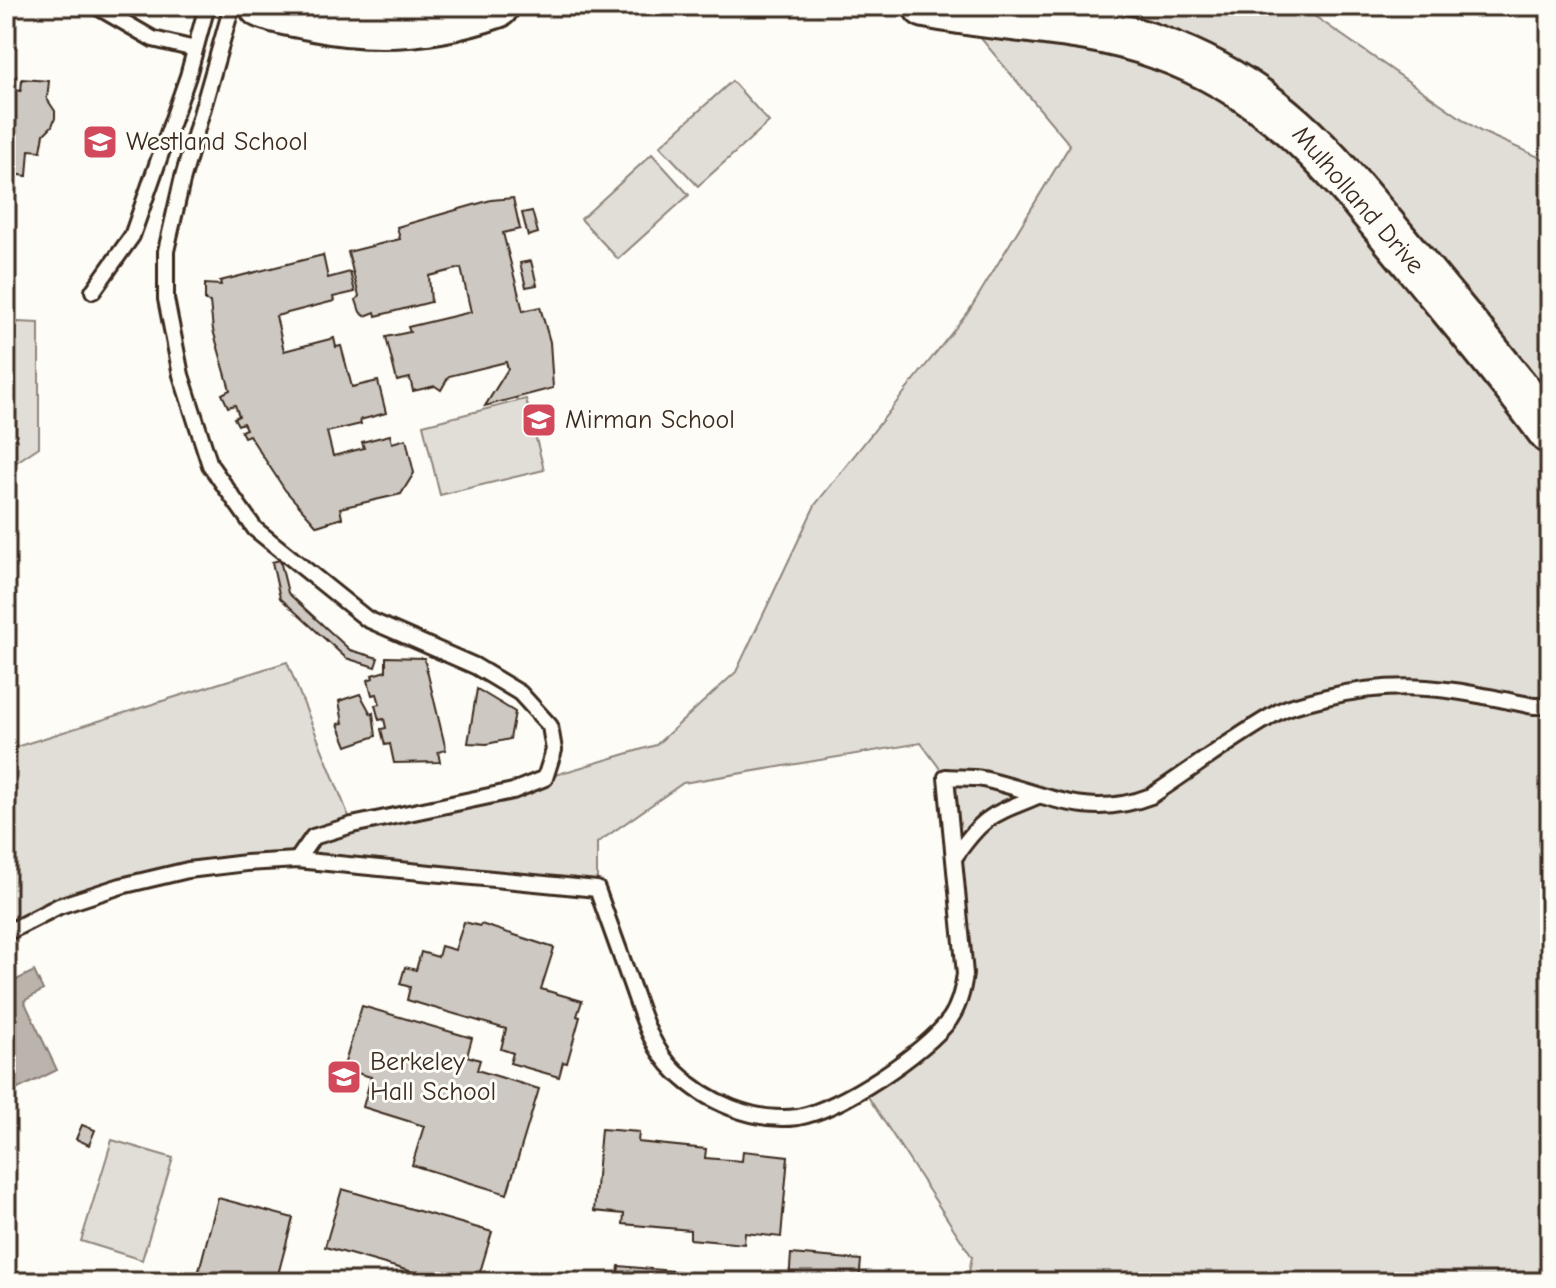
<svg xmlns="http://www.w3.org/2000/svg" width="1556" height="1288" viewBox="0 0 1556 1288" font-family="'Comic Neue',sans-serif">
	<rect width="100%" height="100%" fill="#fdfcf7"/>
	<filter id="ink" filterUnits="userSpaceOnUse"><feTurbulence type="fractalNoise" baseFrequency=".0125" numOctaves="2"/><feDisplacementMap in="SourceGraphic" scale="16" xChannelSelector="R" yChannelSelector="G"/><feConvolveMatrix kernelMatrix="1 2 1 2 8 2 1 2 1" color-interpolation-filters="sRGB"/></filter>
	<g filter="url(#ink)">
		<g fill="#e1ded7" stroke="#8e847a" stroke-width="2">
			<polygon points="977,6 1300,6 1480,131 1550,162 1550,1282 967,1282 972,1257 863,1089 942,1027 964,984 946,777 921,743 683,783 597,843 597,889 297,860 121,886 6,933 6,750 287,662 352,824 545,778 656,745 736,672 815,505 969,311 1070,145 963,17"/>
			<polygon points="732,81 769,122 698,186 660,146"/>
			<polygon points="652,154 689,195 618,259 581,219"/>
			<polygon points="17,322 39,323 39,447 6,469 6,358"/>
			<polygon points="526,399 544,470 440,495 423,425"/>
			<polygon points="112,1140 173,1158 142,1260 81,1241"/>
		</g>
		<polygon fill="#bbb4ad" stroke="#887d74" stroke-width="2" points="34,971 43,990 24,1001 57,1070 16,1090 6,1069 6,985"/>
		<g fill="#cdc8c2" stroke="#3b2a1e" stroke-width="2">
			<polygon points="6,75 16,76 14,90 21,91 22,79 49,81 47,99 55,111 55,118 52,126 44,134 41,151 29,150 27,176 6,173"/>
			<polygon points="513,198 520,229 503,233 523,311 540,307 550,342 553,388 485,406 508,369 506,362 449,376 441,390 435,386 413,391 410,378 397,381 386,337 410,332 408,327 471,312 461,268 429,276 431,302 376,316 375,312 365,316 360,312 356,300 359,296 348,252 400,239 397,227 491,200"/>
			<polygon points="532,211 538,233 528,236 522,213"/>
			<polygon points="323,255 328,278 350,272 355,292 333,297 334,301 276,316 284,351 334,338 336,347 341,346 352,387 378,381 386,413 360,420 361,424 327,432 333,456 364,448 362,442 390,435 392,443 406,439 414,473 401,494 340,508 342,518 317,526 285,490 249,435 244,437 241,431 246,429 243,423 238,425 234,418 239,416 235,405 228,407 222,394 230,390 213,330 210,302 205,301 205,284 221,285 220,281"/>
			<polygon points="531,261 537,285 526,287 520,263"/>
			<polygon points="280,560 288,593 350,650 378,658 375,667 346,658 280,598 272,562"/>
			<polygon points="386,657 424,658 446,750 438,752 440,762 394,763 390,744 385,745 381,729 386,728 384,719 379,720 375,705 380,704 377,694 372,695 368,680 373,678 372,675 386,671"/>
			<polygon points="477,689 515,712 510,739 487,744 468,743"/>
			<polygon points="360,694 371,714 373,713 376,736 347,746 338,724 343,723 339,701"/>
			<polygon points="464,922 480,926 481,924 554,948 541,989 582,1001 577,1016 580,1017 567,1063 563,1062 559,1077 510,1063 513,1053 501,1049 506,1029 407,1000 410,987 400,984 405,967 416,970 421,952 438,957 441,946 455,950"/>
			<polygon points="362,1006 472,1038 467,1056 480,1060 477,1070 539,1089 507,1194 412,1165 424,1126 363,1107 371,1077 343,1069"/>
			<polygon points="82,1125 95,1130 89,1145 76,1139"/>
			<polygon points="601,1129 639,1132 638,1142 706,1149 705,1158 742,1161 743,1151 788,1156 781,1237 745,1233 744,1244 690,1239 690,1230 623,1224 624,1214 594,1211"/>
			<polygon points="342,1189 492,1232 477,1282 448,1282 325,1247"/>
			<polygon points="218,1198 293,1218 276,1282 210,1282 197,1278"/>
			<polygon points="791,1254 861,1260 859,1282 789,1282"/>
			<polygon points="619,1266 704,1274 703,1282 617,1282"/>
		</g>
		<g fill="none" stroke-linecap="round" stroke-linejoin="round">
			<defs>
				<g id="service">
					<polyline points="96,6 153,39 195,49"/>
					<polyline points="232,6 182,181 166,251 166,299 181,375 210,465 255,529 367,619 475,666 520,693 550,726 554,750 545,778 513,791 352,825 313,837 297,860"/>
					<polyline points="93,291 132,236 188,76 207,6"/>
					<path d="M954,858C983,816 991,815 1038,796"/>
					<path d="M6,933L59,906L121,886L188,870L246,863L297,860L597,889C608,920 619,950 630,981C642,1014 650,1047 676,1072C706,1102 755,1123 798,1117C839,1110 925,1053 950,1019C959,1006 963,989 965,974L946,777C958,778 971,777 983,779C1045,793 1086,821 1151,796C1194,768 1235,736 1280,711C1294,704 1312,701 1327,697C1407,678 1456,690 1534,706H1550"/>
				</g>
				<g id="secondary">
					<path d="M261,6C278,13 296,15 314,19C377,32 437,27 497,6"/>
					<path d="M925,6C1002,22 1082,20 1157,47C1281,91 1337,170 1417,266C1462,321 1508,374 1550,432"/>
				</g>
			</defs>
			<use href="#service" stroke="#3b2a1e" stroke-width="20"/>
			<use href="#secondary" stroke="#3b2a1e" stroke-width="48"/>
			<use href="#service" stroke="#fdfcf7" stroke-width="14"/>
			<use href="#secondary" stroke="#fdfcf7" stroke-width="42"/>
		</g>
	</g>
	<defs>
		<symbol id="school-square" viewBox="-11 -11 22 22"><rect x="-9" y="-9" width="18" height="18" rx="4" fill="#d1495b" stroke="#fdfcf7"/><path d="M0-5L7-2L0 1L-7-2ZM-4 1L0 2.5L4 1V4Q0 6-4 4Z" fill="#fff"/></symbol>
	</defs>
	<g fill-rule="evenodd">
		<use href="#school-square" x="80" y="122" width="40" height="40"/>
		<use href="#school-square" x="519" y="400" width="40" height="40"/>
		<use href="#school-square" x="324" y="1057" width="40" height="40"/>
	</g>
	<g text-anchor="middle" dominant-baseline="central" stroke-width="6" stroke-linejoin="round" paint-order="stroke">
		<g font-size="26" fill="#3b2a1e" stroke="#fdfcf7" text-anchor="start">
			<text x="126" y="142">Westland School</text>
			<text x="565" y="420">Mirman School</text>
			<text x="370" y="1062">Berkeley<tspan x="370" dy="30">Hall School</tspan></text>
		</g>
		<g font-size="26" fill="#3b2a1e" stroke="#fdfcf7">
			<text transform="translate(1358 200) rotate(49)">Mulholland Drive</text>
		</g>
	</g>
	<rect width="1556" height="1288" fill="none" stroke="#fdfcf7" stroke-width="32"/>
	<rect x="16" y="16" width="1524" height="1256" fill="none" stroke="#3b2a1e" stroke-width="3" filter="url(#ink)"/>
</svg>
